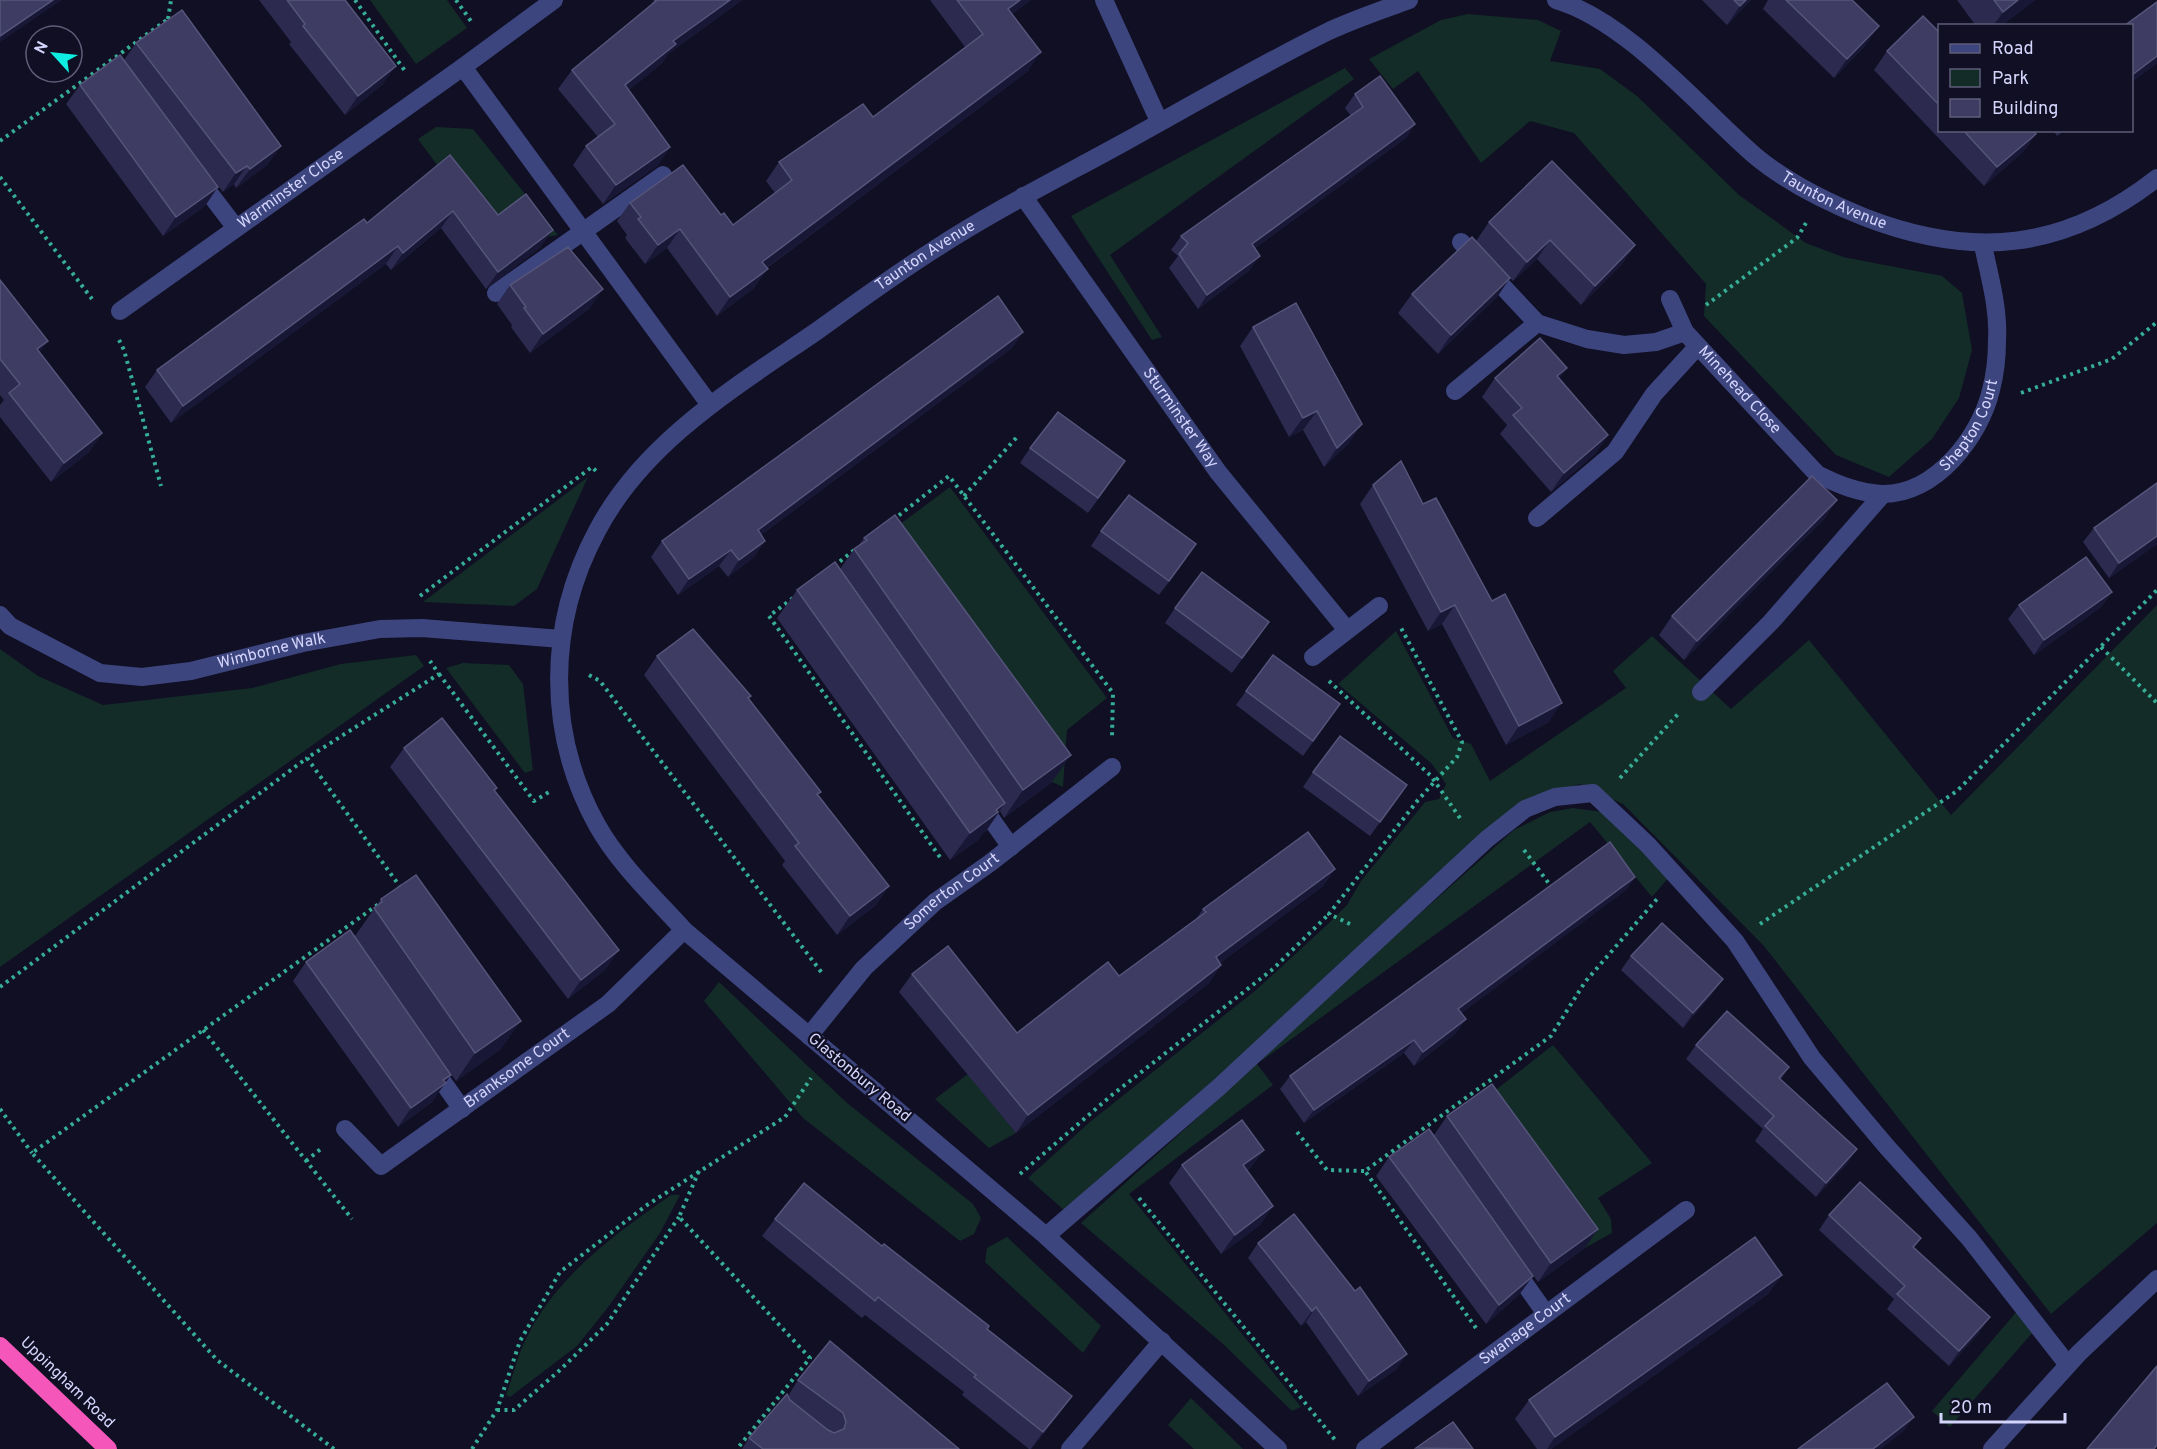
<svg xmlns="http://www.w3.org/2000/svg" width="2157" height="1449" viewBox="0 0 2157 1449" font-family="Overpass,sans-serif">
	<rect width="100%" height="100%" fill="#100f23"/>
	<g fill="#132c28">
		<polygon points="370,0 447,0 467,28 416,64"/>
		<polygon points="1468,14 1538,20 1561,31 1550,61 1600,69 1637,96 1739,195 1806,243 1843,257 1942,276 1962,293 1972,350 1959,398 1932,439 1889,477 1836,455 1704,316 1706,284 1574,133 1530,121 1481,163 1418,71 1393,89 1369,59 1441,20"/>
		<polygon points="1345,68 1354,79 1110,255 1162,337 1152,340 1071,216"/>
		<polygon points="436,127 473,129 558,235 535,239 486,232 418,139"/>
		<polygon points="588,477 537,589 514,606 423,602"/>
		<polygon points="950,487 1107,698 1067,730 1063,787 1052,782 876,542"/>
		<polygon points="2157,605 2157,1223 2051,1314 1764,946 1623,804 1580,784 1538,796 1065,1211 1028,1178 1091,1121 1256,990 1328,924 1347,905 1361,881 1425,802 1439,799 1446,784 1432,764 1338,684 1396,631 1453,738 1471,744 1490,781 1626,688 1613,671 1652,636 1731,709 1809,640 1951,815"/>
		<polygon points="0,649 38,676 103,705 252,688 341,664 416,655 424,666 0,967"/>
		<polygon points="463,663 509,665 523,684 533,770 525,773 446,668"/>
		<polygon points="1573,808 1610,813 1671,875 1652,897 1590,822 1260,1062 1280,1038 1514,830 1550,812"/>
		<polygon points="719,982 846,1102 973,1204 981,1218 974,1234 960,1241 803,1118 704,1001"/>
		<polygon points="1553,1045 1652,1163 1598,1198 1611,1219 1612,1233 1585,1248 1479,1103"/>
		<polygon points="1257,1064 1273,1085 1129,1194 1301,1407 1292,1411 1222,1343 1081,1223"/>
		<polygon points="968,1074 1016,1133 989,1148 935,1099"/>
		<path d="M671,1195H680L660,1233L609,1306L577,1346L510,1397L506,1395C513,1377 517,1356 526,1339C556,1276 615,1234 671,1195Z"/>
		<polygon points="1007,1237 1101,1326 1083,1353 985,1262 987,1248"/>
		<polygon points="2018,1310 2033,1332 1950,1427 1932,1411"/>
		<polygon points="1191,1398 1243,1449 1194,1449 1168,1425"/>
	</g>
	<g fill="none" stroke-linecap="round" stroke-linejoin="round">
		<g stroke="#36ae95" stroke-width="4" stroke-dasharray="3 4.5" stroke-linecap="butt">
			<polyline points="355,0 405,71"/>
			<polyline points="456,0 473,24"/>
			<polyline points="168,19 171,0"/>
			<polyline points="0,141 168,19 171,23"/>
			<polyline points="0,177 92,299"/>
			<polyline points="1706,305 1797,238 1806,223"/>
			<polyline points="119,340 124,350 161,486"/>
			<polyline points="2021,393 2112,359 2157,322"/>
			<polyline points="964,496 1017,437"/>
			<polyline points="893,520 949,476 1113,693 1112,737"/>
			<polyline points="834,566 857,548"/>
			<polyline points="420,596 592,467 598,473"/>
			<polyline points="793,598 769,616 942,860"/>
			<polyline points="2101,647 2157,703"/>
			<polyline points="439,674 534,801 549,792"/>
			<polyline points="589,675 600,681 822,973"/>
			<polyline points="1329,681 1431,776 1462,821"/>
			<polyline points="1620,778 1679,713"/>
			<polyline points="1524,850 1553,889"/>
			<polyline points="401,888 307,758 439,674 430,661"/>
			<polyline points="1350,924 1329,914 1418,800 1457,757 1462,742 1400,626"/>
			<polyline points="1760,924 1957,791 2157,590"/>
			<polyline points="0,987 307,758"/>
			<polyline points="203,1030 352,1219"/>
			<polyline points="0,1109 32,1153"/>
			<polyline points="1297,1132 1327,1170 1365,1171"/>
			<polyline points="306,1161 322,1148"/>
			<polyline points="699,1171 679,1217 810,1358 737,1449"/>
			<polyline points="1020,1174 1112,1095 1273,969 1329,914"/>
			<polyline points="1139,1198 1336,1441"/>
			<polyline points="1476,1328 1365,1171 1551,1036 1585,982 1657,899"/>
			<polyline points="497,1410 514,1410 560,1370 607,1324 679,1217"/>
			<polyline points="334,1449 217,1360 32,1153 380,903"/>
			<polyline points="472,1449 497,1410 520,1341 560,1272 647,1205 785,1117 811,1078"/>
		</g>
		<g stroke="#3d457f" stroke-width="18">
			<polyline points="554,0 463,67 710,405"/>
			<polyline points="1104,0 1159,121"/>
			<path id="s1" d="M1556,0C1626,20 1698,106 1754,155C1786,182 1824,201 1864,217C1972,259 2064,251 2157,178"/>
			<polyline points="197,177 236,228"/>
			<path id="s2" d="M1023,196L1218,472L1347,630"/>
			<polyline points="1461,242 1537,323 1587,339 1624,345 1656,342 1685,332"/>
			<polyline points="496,293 663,175"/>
			<path id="s3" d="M1670,299L1685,332L1817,474C1837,484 1858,493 1882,494C1935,495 1980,437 1991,390C1995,375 1997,356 1997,340C1999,308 1989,275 1983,245"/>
			<path id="s4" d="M120,311L463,67"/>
			<polyline points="1455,391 1537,323"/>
			<polyline points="1537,518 1615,452 1654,394 1697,347"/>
			<path id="s5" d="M0,615L10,626L100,673L142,677L191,671L303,643L380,629L422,628L561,639"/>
			<polyline points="1313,657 1379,606"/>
			<polyline points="1701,692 1771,622 1883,494"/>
			<polyline points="979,802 1011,847"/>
			<path id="s6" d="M809,1036L864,968L935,902L990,863L1112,767"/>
			<polyline points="430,1064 462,1109"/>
			<path id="s7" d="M345,1129L381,1166L608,1004L684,930"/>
			<polyline points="1046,1236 1218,1088 1487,839 1525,809 1555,797 1593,793 1648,845 1735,941 1812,1058 1887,1147 1969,1238 2068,1365"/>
			<polyline points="1513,1267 1546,1314"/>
			<polyline points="1070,1449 1162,1341"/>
			<path id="s8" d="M1278,1449L1046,1236L684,930C654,897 619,864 597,825C546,733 547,624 597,531C644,441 737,386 817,331C856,303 894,275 935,249C995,210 1059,178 1121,144C1190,106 1258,66 1329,31C1355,19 1382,10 1409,0"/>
			<path id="s9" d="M1365,1449L1686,1210"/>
			<polyline points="1992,1449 2079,1353 2157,1279"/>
		</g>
		<polyline stroke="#f457b9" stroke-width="18" points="0,1346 108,1449"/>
	</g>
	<g fill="#2c2a4f">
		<polygon points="259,0 345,0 383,84 345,115 289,44 291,42"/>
		<polygon points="654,0 742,0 668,54 662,63 629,90 670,147 657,166 603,204 573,165 586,146 598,137 558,89 572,70 650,6"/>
		<polygon points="930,0 1031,0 1012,14 1028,71 767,268 754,288 717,316 667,248 645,264 625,238 627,235 617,221 630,203 721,215 733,225 775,193 766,181 779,162 873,117 965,47"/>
		<polygon points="1702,0 1751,0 1727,25"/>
		<polygon points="1768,0 1852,0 1866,45 1834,78 1763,9"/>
		<polygon points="1957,0 2035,0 2001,26 1976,26"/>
		<polygon points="1940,33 1940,130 2033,130 2036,134 2023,152 1984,186 1874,70 1887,51"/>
		<polygon points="136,43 281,146 267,165 236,188 234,184 223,192 203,167 205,206 163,236 66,104 80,85 124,60"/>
		<polygon points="1355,94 1415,124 1406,138 1255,248 1250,270 1198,309 1169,268 1178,256 1171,250 1181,236 1351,116 1345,108"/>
		<polygon points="2053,130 2065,130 2057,136"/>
		<polygon points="450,155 498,215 541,247 486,289 441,228 391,270 386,264 171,423 145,387 157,370 367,223"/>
		<polygon points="1489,222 1635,245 1622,264 1581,305 1537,259 1513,281 1510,278 1497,297 1438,354 1398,313 1412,294 1476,241"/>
		<polygon points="0,280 39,352 102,433 89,452 51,482 0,417 0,405 4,400 0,395"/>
		<polygon points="510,285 590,308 530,353 511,327 512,325 497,304"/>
		<polygon points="1253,327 1349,443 1324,467 1303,430 1289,437 1240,346"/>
		<polygon points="1023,332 1012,348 761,535 765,541 754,557 728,577 719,566 678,595 651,557 662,541"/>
		<polygon points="1567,368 1559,379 1608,435 1595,454 1551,492 1500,434 1507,425 1482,397 1495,378"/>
		<polygon points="1030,448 1115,476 1088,513 1020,463"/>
		<polygon points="1373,485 1423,504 1549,722 1506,745 1442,624 1428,631 1360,504"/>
		<polygon points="1837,500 1824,519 1684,660 1659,635 1672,616"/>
		<polygon points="2094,528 2157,544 2109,578 2083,542"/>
		<polygon points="1101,531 1186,559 1159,595 1091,546"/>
		<polygon points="864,538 1052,782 1004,818 1000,811 986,831 983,833 978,840 950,860 777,618 797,590 840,569 854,549 858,546"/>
		<polygon points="2112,592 2101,607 2034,655 2008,619 2019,605"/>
		<polygon points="1175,608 1269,622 1232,673 1165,623"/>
		<polygon points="657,656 751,696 749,699 818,795 889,886 876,905 837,935 782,865 785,861 644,675"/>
		<polygon points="1246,691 1340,704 1303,756 1236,705"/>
		<polygon points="404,748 497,788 495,791 606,969 568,999 390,767"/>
		<polygon points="1313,772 1407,785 1370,836 1303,787"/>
		<polygon points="1335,869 1323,886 1220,963 1221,965 1209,983 1016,1133 899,992 912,974 1017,1033 1119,976 1196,919 1203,909"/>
		<polygon points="1635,877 1626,890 1461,1013 1466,1019 1456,1033 1414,1066 1404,1053 1304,1123 1280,1089 1290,1076"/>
		<polygon points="381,899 501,1049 456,1081 373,963 445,1082 432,1102 398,1127 293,981 306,962 355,936"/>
		<polygon points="1631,956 1713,993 1683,1028 1621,970"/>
		<polygon points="1696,1045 1789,1067 1781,1079 1847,1164 1816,1197 1755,1141 1763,1129 1686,1059"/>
		<polygon points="1447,1116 1585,1248 1538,1282 1447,1154 1519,1295 1486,1324 1376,1176 1389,1157 1434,1135"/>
		<polygon points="1264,1150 1250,1168 1247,1171 1273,1206 1260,1225 1221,1254 1169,1183 1182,1165"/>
		<polygon points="1829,1215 1921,1238 1914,1248 1980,1332 1949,1366 1887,1309 1894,1299 1819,1230"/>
		<polygon points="775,1219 882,1246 988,1329 1060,1413 1031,1449 1029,1449 962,1395 964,1392 865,1315 862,1318 762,1236"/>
		<polygon points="1258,1243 1355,1291 1397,1369 1358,1396 1306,1322 1301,1326 1248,1258"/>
		<polygon points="1782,1275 1768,1294 1551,1449 1537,1449 1515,1419 1529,1400"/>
		<polygon points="798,1380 959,1449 742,1449 749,1438 788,1396"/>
	</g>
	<g fill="#191736">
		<polygon points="53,0 62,0 0,42 0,36"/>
		<polygon points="730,0 742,0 668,54 662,63 612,104 625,85 673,41"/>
		<polygon points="1020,0 1031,0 995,28 1008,9"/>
		<polygon points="1746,0 1751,0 1727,25 1740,6"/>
		<polygon points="2018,0 2035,0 2001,26 1993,26 2003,12"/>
		<polygon points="1879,26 1866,45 1834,78 1847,59"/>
		<polygon points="1041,52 1028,71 749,281 762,262"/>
		<polygon points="2157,56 2157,64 2132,82 2132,75"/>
		<polygon points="396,66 383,84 345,115 358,96"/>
		<polygon points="1415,124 1406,138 1242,257 1252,244"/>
		<polygon points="2036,134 2023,152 1984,186 1997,167"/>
		<polygon points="281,146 267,165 236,188 250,169"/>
		<polygon points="670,147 657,166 603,204 616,185"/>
		<polygon points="247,166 234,184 223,192 236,173"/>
		<polygon points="218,187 205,206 163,236 176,217"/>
		<polygon points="453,211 441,228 391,270 403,253"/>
		<polygon points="680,229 667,248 645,264 658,245"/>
		<polygon points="553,230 541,247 486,289 498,272"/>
		<polygon points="1550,240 1537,259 1513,281 1527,262"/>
		<polygon points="1635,245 1622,264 1581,305 1595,286"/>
		<polygon points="398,246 386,264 171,423 183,406"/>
		<polygon points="1260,256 1250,270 1198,309 1207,295"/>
		<polygon points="768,269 754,288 717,316 730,297"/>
		<polygon points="1510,278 1497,297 1438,354 1451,335"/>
		<polygon points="603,289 590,308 530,353 543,334"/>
		<polygon points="1023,332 1012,348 746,546 758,530"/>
		<polygon points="48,341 34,360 37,349"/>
		<polygon points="1567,368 1554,387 1557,376"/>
		<polygon points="1317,411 1303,430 1289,437 1303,418"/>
		<polygon points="1362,424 1349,443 1324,467 1337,448"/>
		<polygon points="102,433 89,452 51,482 64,463"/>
		<polygon points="1608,435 1595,454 1551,492 1564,473"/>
		<polygon points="1837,500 1824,519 1684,660 1697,641"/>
		<polygon points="2157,536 2157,544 2109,578 2119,563"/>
		<polygon points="765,541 754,557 728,577 739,560"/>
		<polygon points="731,550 719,566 678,595 689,579"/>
		<polygon points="2112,592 2101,607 2034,655 2044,640"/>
		<polygon points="1455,605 1442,624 1428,631 1441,612"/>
		<polygon points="1562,703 1549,722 1506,745 1519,726"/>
		<polygon points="1071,755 1052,782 1004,818 1023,790"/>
		<polygon points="1005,803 986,831 983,833 978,840 950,860 970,833"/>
		<polygon points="1335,869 1323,886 1204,975 1216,957"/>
		<polygon points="1635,877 1626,890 1449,1023 1458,1009"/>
		<polygon points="889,886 876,905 837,935 850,916"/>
		<polygon points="619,950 606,969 568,999 581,980"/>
		<polygon points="1221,965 1209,983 1016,1133 1028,1115"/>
		<polygon points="1723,979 1713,993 1683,1028 1693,1013"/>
		<polygon points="1466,1019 1456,1033 1414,1066 1423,1052"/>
		<polygon points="521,1021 501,1049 456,1081 475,1053"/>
		<polygon points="1414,1040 1404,1053 1304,1123 1314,1110"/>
		<polygon points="451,1075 432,1102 398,1127 411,1108 443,1080"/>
		<polygon points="1857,1149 1847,1164 1816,1197 1826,1183"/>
		<polygon points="1264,1150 1250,1168 1229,1184 1243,1165"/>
		<polygon points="1273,1206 1260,1225 1221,1254 1235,1235"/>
		<polygon points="1598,1229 1585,1248 1538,1282 1551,1263"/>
		<polygon points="1782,1275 1768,1294 1551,1449 1547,1449 1555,1437"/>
		<polygon points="1533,1276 1519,1295 1486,1324 1499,1305"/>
		<polygon points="1316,1307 1306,1322 1301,1326 1312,1311"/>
		<polygon points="1990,1317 1980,1332 1949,1366 1959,1351"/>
		<polygon points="1407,1354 1397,1369 1358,1396 1369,1381"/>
		<polygon points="1072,1396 1060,1413 1031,1449 1043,1432"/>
		<polygon points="1914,1417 1904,1431 1881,1449 1873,1449"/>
	</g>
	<g fill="#3e3c62" stroke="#55547a" stroke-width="1.5">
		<polygon points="0,0 53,0 0,36"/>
		<polygon points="287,0 345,0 396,66 358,96 303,26 305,24"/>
		<polygon points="655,0 730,0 673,41 676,44 625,85 670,147 616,185 586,146 615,124 572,70 656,1"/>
		<polygon points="957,0 1020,0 1008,9 1041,52 762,262 768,269 730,297 680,229 658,245 638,219 641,217 630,203 683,165 721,215 724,213 733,225 792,180 779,162 863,104 873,117 983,34"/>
		<polygon points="1734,0 1746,0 1740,6"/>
		<polygon points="1786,0 1852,0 1879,26 1847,59"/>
		<polygon points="1994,0 2018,0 2003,12"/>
		<polygon points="2157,2 2157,56 2132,75 2132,26 2124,26"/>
		<polygon points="182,10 281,146 250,169 247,166 236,173 136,43"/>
		<polygon points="1923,16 1940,33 1940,106 1887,51"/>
		<polygon points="120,55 218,187 176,217 80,85"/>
		<polygon points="1380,76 1415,124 1252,244 1260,256 1207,295 1179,254 1188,243 1181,236 1363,107 1355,94"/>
		<polygon points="1963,130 2033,130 2036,134 1997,167"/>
		<polygon points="450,155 498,215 526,194 553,230 498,272 453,211 403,253 398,246 183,406 157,370 364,219 367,223"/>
		<polygon points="1552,161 1635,245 1595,286 1550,240 1527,262 1489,222"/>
		<polygon points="1472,237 1510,278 1451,335 1412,294"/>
		<polygon points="568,247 603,289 543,334 524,308 526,307 510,285"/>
		<polygon points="0,280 48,341 37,349 102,433 64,463 9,393 20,384 0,359"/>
		<polygon points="998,296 1023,332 758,530 765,541 739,560 731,550 689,579 662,541"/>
		<polygon points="1296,303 1362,424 1337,448 1317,411 1303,418 1253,327"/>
		<polygon points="1540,338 1567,368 1557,376 1608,435 1564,473 1513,415 1522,408 1495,378"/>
		<polygon points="1058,412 1125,461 1098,498 1030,448"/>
		<polygon points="1401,461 1423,504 1436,498 1492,601 1505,594 1562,703 1519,726 1455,605 1441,612 1373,485"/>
		<polygon points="1812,476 1837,500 1697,641 1672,616"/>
		<polygon points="2157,483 2157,536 2119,563 2094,528"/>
		<polygon points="1129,495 1196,544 1169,581 1101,531"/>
		<polygon points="895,515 1071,755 1023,790 854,549 867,540 864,538"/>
		<polygon points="2086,557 2112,592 2044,640 2019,605"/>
		<polygon points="835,562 1005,803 996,810 998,812 970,833 797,590"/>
		<polygon points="1202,572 1269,622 1242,658 1175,608"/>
		<polygon points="693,629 751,696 748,698 821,792 817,794 889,886 850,916 795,846 799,843 657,656"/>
		<polygon points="1273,655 1340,704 1313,741 1246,691"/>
		<polygon points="442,718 497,788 494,790 619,950 581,980 404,748"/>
		<polygon points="1340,736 1407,785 1380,822 1313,772"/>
		<polygon points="1308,832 1335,869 1216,957 1221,965 1028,1115 912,974 948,946 1017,1033 1108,962 1119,976 1206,912 1203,909"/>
		<polygon points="1610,842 1635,877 1458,1009 1466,1019 1423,1052 1414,1040 1314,1110 1290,1076"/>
		<polygon points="416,875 521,1021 475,1053 374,908 382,902 381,899"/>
		<polygon points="1662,923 1723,979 1693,1013 1631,956"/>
		<polygon points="350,930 451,1075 443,1080 446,1083 411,1108 306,962"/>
		<polygon points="1727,1011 1789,1067 1779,1078 1857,1149 1826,1183 1765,1126 1774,1116 1696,1045"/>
		<polygon points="1492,1084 1598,1229 1551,1263 1447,1116"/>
		<polygon points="1242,1120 1264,1150 1243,1165 1273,1206 1235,1235 1182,1165"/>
		<polygon points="1429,1129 1533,1276 1499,1305 1389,1157"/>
		<polygon points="1860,1182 1921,1238 1913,1247 1990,1317 1959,1351 1897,1294 1905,1286 1829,1215"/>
		<polygon points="804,1183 882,1246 884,1244 989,1326 987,1329 1072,1396 1043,1432 974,1377 976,1375 878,1297 875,1301 775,1219"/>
		<polygon points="1294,1214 1355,1291 1360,1287 1407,1354 1369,1381 1316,1307 1312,1311 1258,1243"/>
		<polygon points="1755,1237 1782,1275 1555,1437 1529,1400"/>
		<polygon points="830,1341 959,1449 763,1449 749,1438 787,1394 790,1400 828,1430 834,1433 844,1429 846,1422 843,1413 798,1380"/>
		<polygon points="2157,1366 2157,1445 2154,1449 2087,1449"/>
		<polygon points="1887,1383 1914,1417 1873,1449 1798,1449"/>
		<polygon points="1453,1422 1473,1449 1416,1448"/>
	</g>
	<g text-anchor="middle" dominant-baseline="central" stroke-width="4.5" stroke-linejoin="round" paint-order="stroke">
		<g font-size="16" fill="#d4d5fc" stroke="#100f23">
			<text stroke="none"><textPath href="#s4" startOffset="210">Warminster Close</textPath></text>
			<text stroke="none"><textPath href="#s1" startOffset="346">Taunton Avenue</textPath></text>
			<text stroke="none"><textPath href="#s8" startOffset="1665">Taunton Avenue</textPath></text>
			<text stroke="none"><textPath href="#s3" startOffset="116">Minehead Close</textPath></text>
			<text stroke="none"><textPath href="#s2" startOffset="272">Sturminster Way</textPath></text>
			<text stroke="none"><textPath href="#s3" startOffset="418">Shepton Court</textPath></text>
			<text stroke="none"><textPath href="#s5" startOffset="291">Wimborne Walk</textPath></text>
			<text stroke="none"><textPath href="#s6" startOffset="204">Somerton Court</textPath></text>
			<text stroke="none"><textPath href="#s7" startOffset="219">Branksome Court</textPath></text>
			<text transform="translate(859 1078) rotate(40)">Glastonbury Road</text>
			<text stroke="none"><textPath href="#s9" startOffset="200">Swanage Court</textPath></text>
			<text transform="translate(67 1383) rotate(44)">Uppingham Road</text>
		</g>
	</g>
	<rect x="1938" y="24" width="195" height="108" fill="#100f23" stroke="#5e5e7a" stroke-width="1.5"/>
	<rect x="1950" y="44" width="30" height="9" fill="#3d457f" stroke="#5e5e7a" stroke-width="1.5"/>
	<text x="1992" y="54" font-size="18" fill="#d4d5fc">Road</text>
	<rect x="1950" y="69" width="30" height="18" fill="#132c28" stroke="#5e5e7a" stroke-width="1.5"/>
	<text x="1992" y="84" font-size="18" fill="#d4d5fc">Park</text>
	<rect x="1950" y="99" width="30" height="18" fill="#3e3c62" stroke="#5e5e7a" stroke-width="1.5"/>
	<text x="1992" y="114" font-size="18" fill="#d4d5fc">Building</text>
	<g transform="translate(54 54) rotate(297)"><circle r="28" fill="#100f23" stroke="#5e5e7a" stroke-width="1.5"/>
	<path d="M0-4.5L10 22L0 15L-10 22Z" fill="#0fede3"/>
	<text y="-9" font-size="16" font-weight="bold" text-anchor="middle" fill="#d4d5fc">N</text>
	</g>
	<path d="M1941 1413v9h124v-9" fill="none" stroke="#d4d5fc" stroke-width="3"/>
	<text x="1950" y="1413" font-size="18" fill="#d4d5fc" stroke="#100f23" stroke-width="4.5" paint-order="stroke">20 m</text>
</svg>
